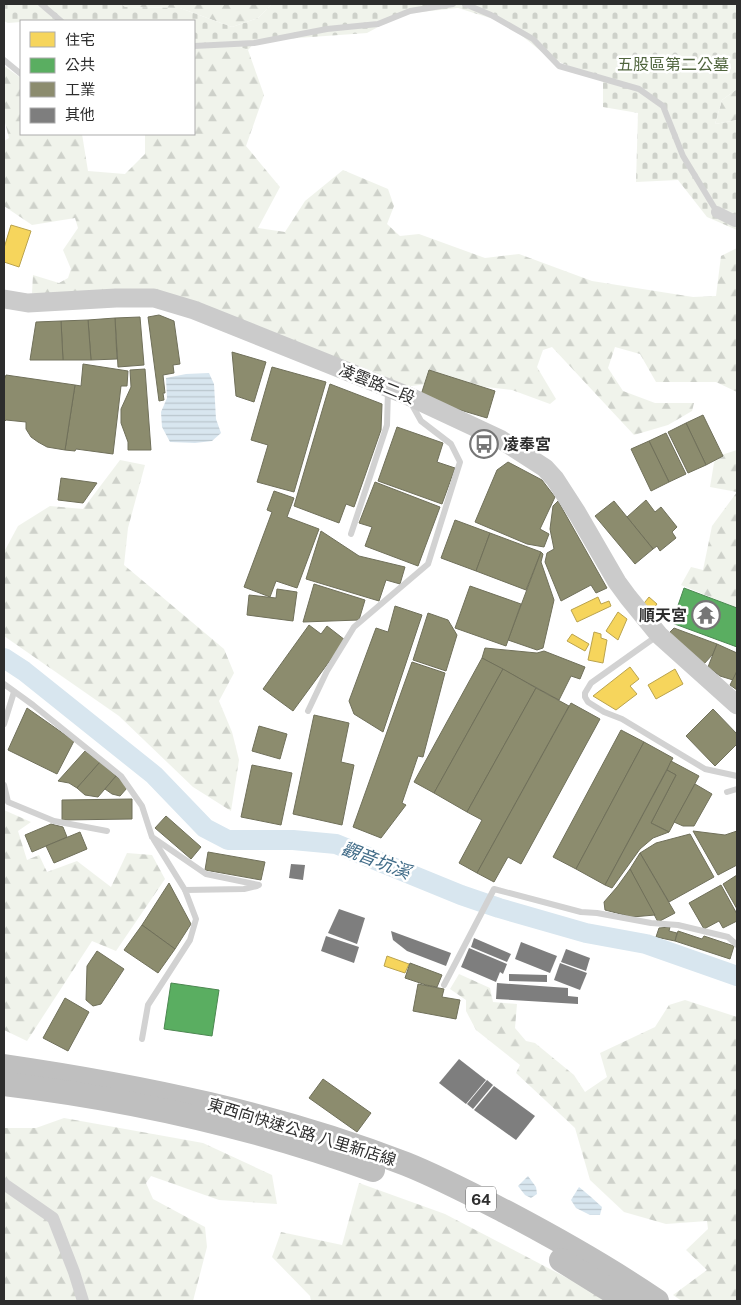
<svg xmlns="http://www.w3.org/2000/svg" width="741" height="1305" viewBox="0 0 741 1305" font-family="'Public Sans','Noto Sans TC',sans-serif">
	<defs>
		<pattern id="forest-firs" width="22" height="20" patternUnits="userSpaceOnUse" patternTransform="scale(1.25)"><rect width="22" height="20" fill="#f0f3eb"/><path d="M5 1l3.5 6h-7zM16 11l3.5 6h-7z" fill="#ced1ca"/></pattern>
		<pattern id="cemetery-stones" width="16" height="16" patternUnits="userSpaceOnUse" patternTransform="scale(1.25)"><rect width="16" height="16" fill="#f0f3eb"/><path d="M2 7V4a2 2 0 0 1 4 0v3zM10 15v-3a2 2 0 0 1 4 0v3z" fill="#ced1ca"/></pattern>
		<pattern id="water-rules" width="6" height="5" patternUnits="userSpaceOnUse" patternTransform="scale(1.25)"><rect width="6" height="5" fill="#d8e6ef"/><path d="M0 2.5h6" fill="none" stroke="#bac6cd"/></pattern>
	</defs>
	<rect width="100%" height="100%" fill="#fff"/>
	<g fill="url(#forest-firs)">
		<polygon points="121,4 272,4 258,18 232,27 180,8 125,7"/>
		<polygon points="194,45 240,47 248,50 264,95 246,146 280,187 258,228 285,232 305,201 343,170 388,189 394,206 387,224 400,236 419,234 485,258 519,254 592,281 693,297 716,296 721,256 737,248 737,392 716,382 656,382 640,354 615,347 608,368 623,391 655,403 694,403 692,411 668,425 634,435 552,347 543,350 537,367 556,399 550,404 512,390 443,382 404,387 165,293 32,293 33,275 59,283 68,278 71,269 63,250 78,228 75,218 32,225 4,206 4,141 9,138 4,119 4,66 21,78 21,134 82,134 88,171 125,174 145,154 145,134 194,134"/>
		<polygon points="737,89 737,120 715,124 722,100"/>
		<polygon points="737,450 737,608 681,585 691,567 703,570 712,526 737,492 710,487 715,457"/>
		<polygon points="120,460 145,465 128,528 124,565 224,649 234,673 219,701 232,732 239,760 231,811 193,787 119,716 4,636 4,552 18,526 50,506 83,509"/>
		<polygon points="4,810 31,822 18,831 27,860 39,855 47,872 77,861 111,887 127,853 152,855 165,879 116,951 92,941 27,1041 4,1030"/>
		<polygon points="459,974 490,988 493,1002 517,1004 515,1028 526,1041 535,1043 574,1075 585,1092 607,1077 600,1053 655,1027 669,1005 685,1000 737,1017 737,1301 682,1301 673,1295 707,1270 686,1250 708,1229 707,1221 666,1224 624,1212 590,1180 575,1128 516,1073 520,1065 476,1030 466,1011 466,1000 450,989"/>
		<polygon points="64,1118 203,1143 272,1175 277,1204 219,1200 151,1176 146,1183 153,1199 205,1227 207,1247 193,1301 4,1301 4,1128 36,1128"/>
		<polygon points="359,1183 445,1214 611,1301 311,1301 310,1296 272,1257 281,1232 342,1245"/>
	</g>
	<polygon fill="url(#cemetery-stones)" points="4,4 121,4 125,7 180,8 232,27 258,18 272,4 737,4 737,89 722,100 715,124 737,120 737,230 707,217 678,180 636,182 638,113 603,107 603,81 548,57 506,23 458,8 402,14 367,33 256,41 248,50 240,47 194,45 194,21 60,21 60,20 21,21 21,22 8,23 4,21"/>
	<g fill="url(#water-rules)">
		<polygon points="209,373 214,384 216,419 221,433 212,441 195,443 170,442 162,427 161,412 167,398 166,378 186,374"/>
		<polygon points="528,1176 536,1187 537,1194 531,1198 525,1195 518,1186"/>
		<polygon points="579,1187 591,1197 602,1207 600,1215 590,1215 576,1208 571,1200"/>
	</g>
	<g fill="#f6d55c" stroke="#baa34e">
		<polygon points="11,225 31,231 19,267 4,262 4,248"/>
		<polygon points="598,597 601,604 609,601 611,606 577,622 571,610"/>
		<polygon points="649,597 657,604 649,614 641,607"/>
		<polygon points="618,612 627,619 618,640 606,631"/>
		<polygon points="594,632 601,634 601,638 607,640 603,663 588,660"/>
		<polygon points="572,634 589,644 585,651 567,641"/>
		<polygon points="630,667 639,679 630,686 637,694 616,710 593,696"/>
		<polygon points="675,669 683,684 656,699 648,685"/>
		<polygon points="387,956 409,964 405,973 384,966"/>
	</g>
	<g fill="#5aae61" stroke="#4c8751">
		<polygon points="684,588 737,608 737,647 672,623"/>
		<polygon points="171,983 219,990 212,1036 164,1029"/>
	</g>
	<g fill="#8c8c6e" stroke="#70705a">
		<polygon points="159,315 174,321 180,364 173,365 174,373 163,375 165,393 163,393 164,400 159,401 148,317"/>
		<polygon points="140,317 144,365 118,367 115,318"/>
		<polygon points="115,318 117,359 91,360 88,320"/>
		<polygon points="88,320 91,360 63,360 61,321"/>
		<polygon points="61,321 63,360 30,360 36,322"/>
		<polygon points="232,352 266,362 254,402 236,396"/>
		<polygon points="83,364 128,371 127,386 121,386 113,454 76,449 75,451 65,450 75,385 81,386"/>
		<polygon points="272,367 326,382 294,492 257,482 268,445 251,440"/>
		<polygon points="145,369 151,450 128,450 128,442 121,423 121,409 131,387 130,370"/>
		<polygon points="429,370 495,391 487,418 420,398"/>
		<polygon points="6,375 75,385 65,450 47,447 38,442 31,437 26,429 26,422 6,420 4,422 4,380"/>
		<polygon points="330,384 382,404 381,430 354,507 346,504 339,523 294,506"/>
		<polygon points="703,415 723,456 706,465 686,423"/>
		<polygon points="686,423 706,465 688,473 668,432"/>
		<polygon points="397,427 443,443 437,462 455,468 442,504 378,481"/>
		<polygon points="666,433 686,474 669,482 649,441"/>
		<polygon points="649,441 669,482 651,491 631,449"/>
		<polygon points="508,462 542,480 555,497 540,529 549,534 544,547 527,544 475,522 497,470"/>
		<polygon points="61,478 97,483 83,503 58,500"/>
		<polygon points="375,482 440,507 418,566 365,546 372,527 359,523"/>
		<polygon points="274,491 294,498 287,517 319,529 297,588 276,581 270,597 244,587 272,512 267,510"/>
		<polygon points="646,500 655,512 661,507 677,527 672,532 676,538 660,551 657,546 653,549 627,517"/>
		<polygon points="558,501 607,588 596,593 591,585 561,601 545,562 547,553 554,549 550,529 553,506"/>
		<polygon points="614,501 653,549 635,564 595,516"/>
		<polygon points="455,520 490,533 476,571 441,558"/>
		<polygon points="321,531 359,556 405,567 400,584 386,580 379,601 306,579"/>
		<polygon points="490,533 541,552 526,590 476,571"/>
		<polygon points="541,552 543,554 541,562 554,600 543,648 537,650 508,640"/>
		<polygon points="314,584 365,600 359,620 303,622"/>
		<polygon points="470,586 521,604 506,646 455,628"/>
		<polygon points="277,589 297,592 293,621 247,615 249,595 276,598"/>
		<polygon points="395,606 422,615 383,732 354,714 349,701 376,628 388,632"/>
		<polygon points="428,613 448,620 457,635 446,671 413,660"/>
		<polygon points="309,625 321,634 327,626 345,640 293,711 263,689"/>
		<polygon points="674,628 717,644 713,654 704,664 669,633"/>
		<polygon points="717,644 737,653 737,671 733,680 720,676 708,667"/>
		<polygon points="485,648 537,653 544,651 585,667 580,679 571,676 559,700 482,658"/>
		<polygon points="482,658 503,669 434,793 414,782"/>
		<polygon points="412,662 445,673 423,757 418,756 402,803 406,805 381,838 353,827"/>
		<polygon points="503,669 536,688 467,812 434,793"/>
		<polygon points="737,671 737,690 730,685"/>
		<polygon points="536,688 569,706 477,873 459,863 482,820 467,812"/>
		<polygon points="571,703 600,719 521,864 508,857 494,882 477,873"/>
		<polygon points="27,708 74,741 57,774 8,750"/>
		<polygon points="713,709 737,734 737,744 715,766 686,736"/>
		<polygon points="314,715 349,723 341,762 354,765 342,825 293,814"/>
		<polygon points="259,726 287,734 280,759 252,751"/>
		<polygon points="621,730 644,742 576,869 553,857"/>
		<polygon points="644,742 673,758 605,885 576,869"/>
		<polygon points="85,751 100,762 77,788 69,783 58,781"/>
		<polygon points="671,761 699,776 669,832 651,823 676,775 667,770"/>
		<polygon points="100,762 116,776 98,797 85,795 77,788"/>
		<polygon points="252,765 292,773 281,825 241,817"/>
		<polygon points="667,770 676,775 651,823 669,832 653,838 640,849 612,888 605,885"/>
		<polygon points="116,776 121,780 127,788 120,796 112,794 105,789"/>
		<polygon points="695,784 712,794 694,826 683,826 674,822"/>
		<polygon points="132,799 132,819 62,820 62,800"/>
		<polygon points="166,816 201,847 191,859 155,828"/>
		<polygon points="51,824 63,827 67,837 32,852 25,835"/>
		<polygon points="693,831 725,835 737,831 737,865 718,875"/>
		<polygon points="80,832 87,849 54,863 46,846"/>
		<polygon points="690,834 714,877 669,902 640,853 656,843"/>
		<polygon points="208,852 265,862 261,880 205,870"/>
		<polygon points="640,853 675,913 658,922 630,869"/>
		<polygon points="630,869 655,915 632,917 605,910 604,902 617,887"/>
		<polygon points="737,875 737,909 723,884"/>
		<polygon points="169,883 191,924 175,949 142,925"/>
		<polygon points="721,885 737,914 737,921 723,928 719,921 704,929 689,903"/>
		<polygon points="142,925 175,949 158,973 124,950"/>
		<polygon points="670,927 669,931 677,933 675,941 656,937 659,928"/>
		<polygon points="678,931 702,939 704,936 734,946 730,959 675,941"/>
		<polygon points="97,951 124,969 101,1004 93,1006 86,1000 87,966"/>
		<polygon points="410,963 442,975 437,987 426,985 405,978"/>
		<polygon points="418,984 444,989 442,997 460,1000 456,1019 413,1011"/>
		<polygon points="65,998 89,1012 68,1051 43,1038"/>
		<polygon points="323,1079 371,1113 357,1132 309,1098"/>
	</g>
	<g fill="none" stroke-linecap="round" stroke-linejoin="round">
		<polyline stroke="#d8e6ef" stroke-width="20" points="4,658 24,671 154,775 205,828 228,840 293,840 336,844 461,895 499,908 586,933 646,944 737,976"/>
	</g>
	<g fill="#7e7e7e">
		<polygon points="291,864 305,865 303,880 289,878"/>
		<polygon points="339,909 365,918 357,944 328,933"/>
		<polygon points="391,931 451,953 446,966 407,951 393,940"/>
		<polygon points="326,936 359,947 354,963 321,951"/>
		<polygon points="474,938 511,954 507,962 471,947"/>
		<polygon points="521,942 557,956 550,973 515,959"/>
		<polygon points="469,948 507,964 503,974 500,972 496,982 461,967"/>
		<polygon points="566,949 590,958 586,971 561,962"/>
		<polygon points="560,963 587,973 580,990 554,980"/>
		<polygon points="509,974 547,975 547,982 509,981"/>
		<polygon points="497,983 568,988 568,996 578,997 578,1004 496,999"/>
		<polygon points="459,1059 486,1080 466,1104 439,1083"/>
		<polygon points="487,1080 493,1085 473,1109 467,1104"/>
		<polygon points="494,1086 535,1116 516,1140 474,1110"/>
	</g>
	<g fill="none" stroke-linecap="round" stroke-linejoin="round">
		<g stroke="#d2d2d2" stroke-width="6">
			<polyline points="41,4 61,21"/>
			<polyline points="465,4 491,15 533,39 559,66 639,89 663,106 683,156 717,212"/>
			<polyline points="194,46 254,43 327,29 378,24 410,11 453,4"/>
			<polyline points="4,60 21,74"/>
			<polyline points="351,534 387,425 388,390"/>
			<polyline points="657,636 591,683 585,693 585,697 588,702 604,712 622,719 705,769 737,776"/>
			<polyline points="4,684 33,705 121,776 142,806 152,837 206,874 259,885"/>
			<polyline points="308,711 327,671 354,627 428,564 460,462 451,444 421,421 411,403"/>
			<polyline points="4,724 14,692"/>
			<polyline points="4,785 8,802 54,821 107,831"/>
			<polyline points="727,792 737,789"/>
			<polyline points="154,840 185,890"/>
			<polyline points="444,985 494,889 581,912 597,913 651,923 678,925 728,937 737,945"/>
			<polyline points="142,1039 148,1005 190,940 196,919 185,890 244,889 257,886"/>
		</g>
		<g stroke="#d2d2d2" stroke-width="12">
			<polyline points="717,212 735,221 737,220"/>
			<polyline points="4,1184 53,1218 74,1272 83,1301"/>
		</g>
		<polyline stroke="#cbcbcb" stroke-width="19" points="4,299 28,303 116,298 154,298 194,310 406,395 500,439 545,468 555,479 577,513 617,582 628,597 659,635 737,705"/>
		<g stroke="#bfbfbf" stroke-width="24">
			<path d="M4,1066C141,1086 277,1114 406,1164C441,1178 475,1196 508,1213C559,1240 609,1268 657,1301"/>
			<path d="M4,1084C129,1099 254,1127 373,1170"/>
			<polyline points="561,1260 627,1301"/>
		</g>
	</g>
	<defs>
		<symbol id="bus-ring" viewBox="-11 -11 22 22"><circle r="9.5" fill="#fff" stroke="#767676" stroke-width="1.5"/><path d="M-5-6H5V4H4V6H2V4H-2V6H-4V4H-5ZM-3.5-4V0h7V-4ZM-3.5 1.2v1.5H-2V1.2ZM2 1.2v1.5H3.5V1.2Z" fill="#767676"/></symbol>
		<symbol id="temple-ring" viewBox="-11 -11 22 22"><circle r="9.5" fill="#fff" stroke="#767676" stroke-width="1.5"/><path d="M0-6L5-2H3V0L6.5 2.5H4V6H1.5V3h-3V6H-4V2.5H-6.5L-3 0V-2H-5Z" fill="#767676"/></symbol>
	</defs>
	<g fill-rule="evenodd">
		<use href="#bus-ring" x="468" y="428" width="32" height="32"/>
		<use href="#temple-ring" x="690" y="599" width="32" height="32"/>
	</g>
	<g text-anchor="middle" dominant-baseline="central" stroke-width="5" stroke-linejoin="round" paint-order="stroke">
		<rect fill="#fff" stroke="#6c6c6c" stroke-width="1" x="466" y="1186.5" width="30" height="25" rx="4"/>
		<g font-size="15" font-weight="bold" fill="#2d2d2d">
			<text x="481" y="1199">64</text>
		</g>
		<g font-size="16" fill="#50653e" stroke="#fff">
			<text x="673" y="64">五股區第二公墓</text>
		</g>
		<g font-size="16" fill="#2d2d2d" stroke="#fff">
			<text transform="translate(377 384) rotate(22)">凌雲路二段</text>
			<text transform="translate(302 1132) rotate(17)">東西向快速公路 八里新店線</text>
		</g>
		<g font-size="16" font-weight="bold" fill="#2d2d2d" stroke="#fff" text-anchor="start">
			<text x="503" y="444">凌奉宮</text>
			<text x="687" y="615" text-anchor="end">順天宮</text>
		</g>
		<g font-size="18" font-style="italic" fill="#416c88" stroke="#fff">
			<text transform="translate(376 860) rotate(21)">觀音坑溪</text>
		</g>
	</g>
	<rect width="741" height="1305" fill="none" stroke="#2d2d2d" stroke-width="10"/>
	<rect x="20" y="20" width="175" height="115" fill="#ffffff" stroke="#ababab"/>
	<rect x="30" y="32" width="25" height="15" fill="#f6d55c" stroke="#ababab"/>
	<text x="65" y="45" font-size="15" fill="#2d2d2d">住宅</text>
	<rect x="30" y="58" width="25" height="15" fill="#5aae61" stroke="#ababab"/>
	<text x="65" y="70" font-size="15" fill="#2d2d2d">公共</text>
	<rect x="30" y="82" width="25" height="15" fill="#8c8c6e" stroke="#ababab"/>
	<text x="65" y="95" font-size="15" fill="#2d2d2d">工業</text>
	<rect x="30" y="108" width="25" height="15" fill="#7e7e7e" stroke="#ababab"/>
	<text x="65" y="120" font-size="15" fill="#2d2d2d">其他</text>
</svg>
